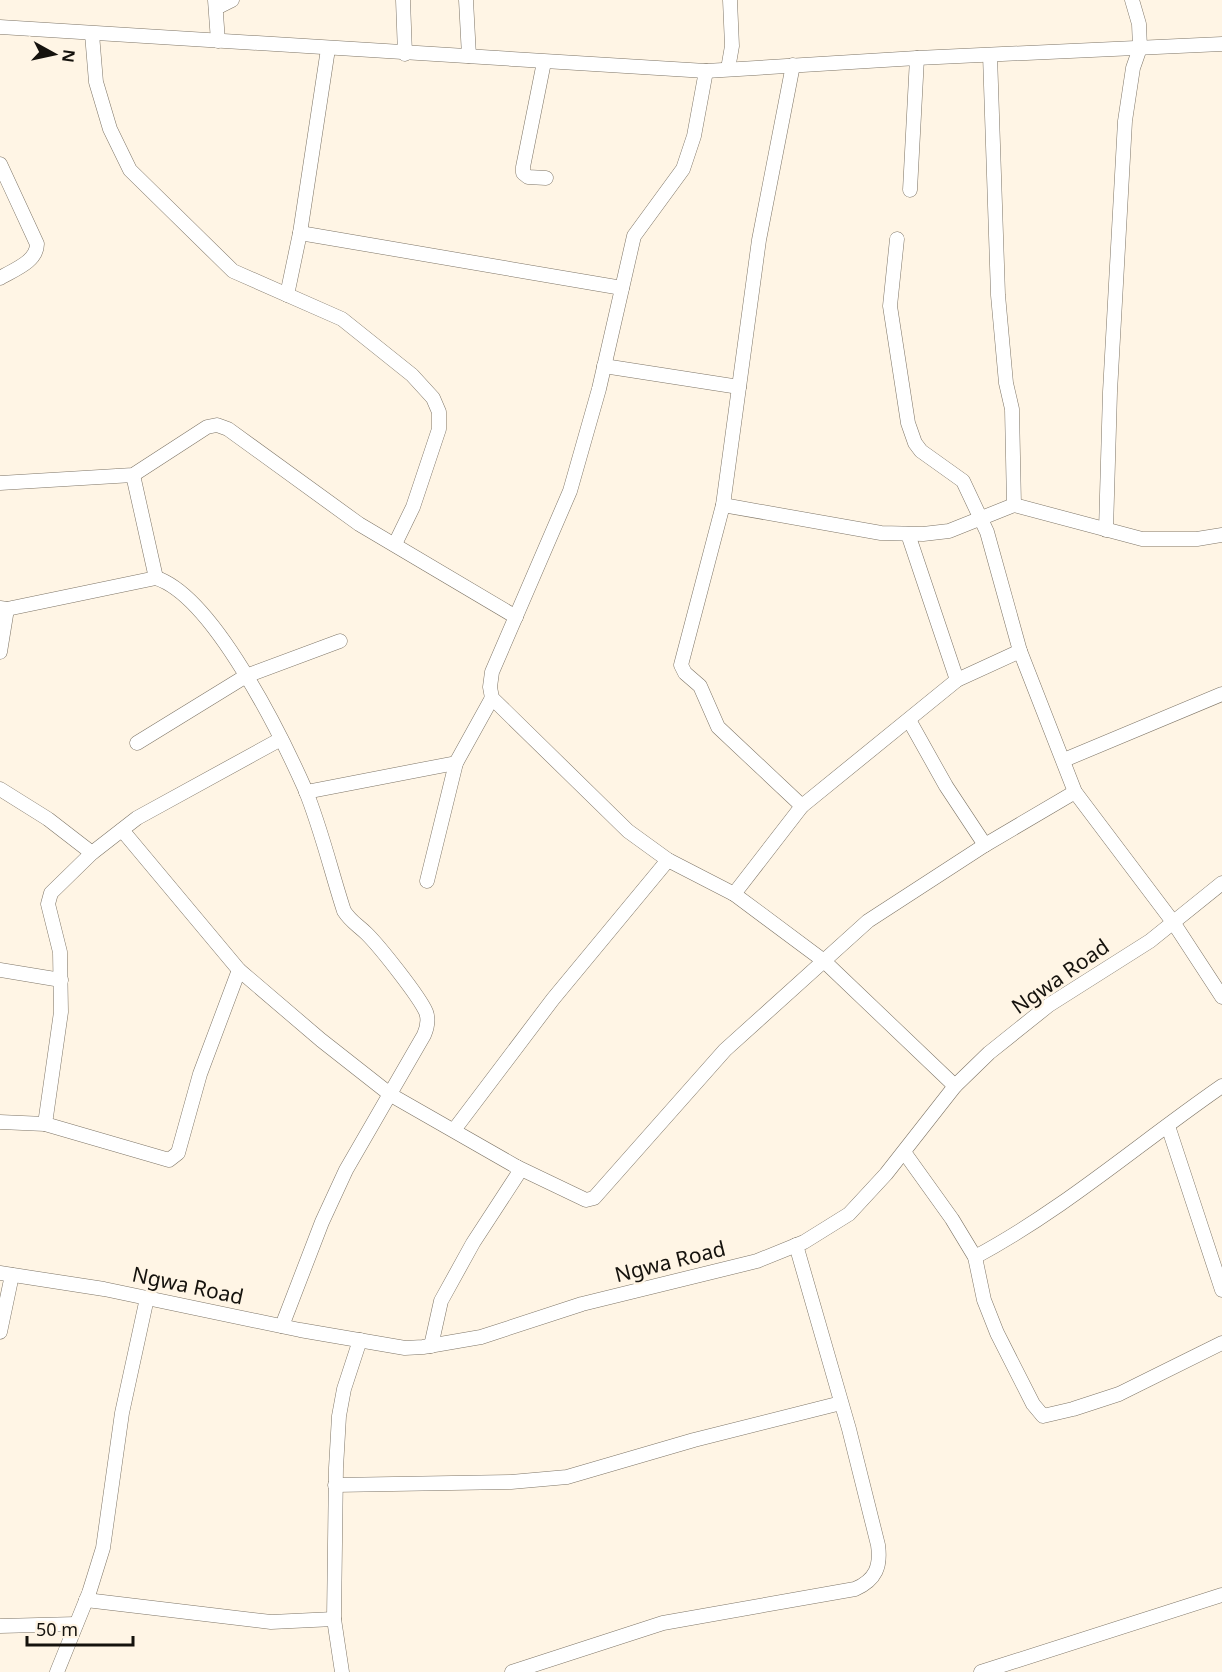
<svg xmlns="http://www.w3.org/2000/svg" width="1222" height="1672" viewBox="0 0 1222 1672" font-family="'Noto Sans',sans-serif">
	<rect width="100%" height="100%" fill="#fff5e5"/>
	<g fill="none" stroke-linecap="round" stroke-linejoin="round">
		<defs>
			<g id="minor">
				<polyline points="215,0 218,41"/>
				<polyline points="403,0 405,54"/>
				<polyline points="466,0 469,56"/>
				<polyline points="216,8 232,0"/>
				<polyline points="0,27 706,71 917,58 1222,44"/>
				<polyline points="92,34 96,82 110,129 130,170 233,271 342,319 412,375 433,398 439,412 439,429 413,507 395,544"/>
				<polyline points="990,55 998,295 1006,383 1012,409 1014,505"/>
				<polyline points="544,62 523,167 523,173 528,177 546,178"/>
				<polyline points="793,65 759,240 723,505 681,665 685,673 700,686 718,727 802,806"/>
				<polyline points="728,69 732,46 730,0"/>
				<polyline points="706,71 694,136 683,169 634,236 599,389 570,491 492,672 490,687 492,698 628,831 668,860 734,894 824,961 955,1086"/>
				<path d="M0,164L37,244C37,262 13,270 0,278"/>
				<polyline points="910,190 917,58"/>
				<polyline points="300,233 622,288"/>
				<polyline points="897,239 890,306 908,423 915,443 921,451 963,481 987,532 1020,651 1075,792 1173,922 1222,997"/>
				<polyline points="287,295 300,233 328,49"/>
				<polyline points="604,366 739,387"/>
				<polyline points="133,475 156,578"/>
				<polyline points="0,483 133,475 207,427 217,425 228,429 359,524 516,617"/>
				<polyline points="723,505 881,533 923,534 949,531 1014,505 1142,539 1197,539 1222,535"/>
				<polyline points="1106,530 1110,392 1125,121 1133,68 1140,48 1139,24 1132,0"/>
				<polyline points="908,534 957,680"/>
				<path d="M0,608L7,609L156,578C213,596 281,735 305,789C321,828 331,871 344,911C351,922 358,925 367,934C380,947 419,996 426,1012C429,1020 427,1028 424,1035L346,1170L322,1222L282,1326"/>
				<polyline points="0,652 7,609"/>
				<polyline points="909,720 946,786 985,845"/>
				<polyline points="137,743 246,676 340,641"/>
				<polyline points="1064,760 1222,694"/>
				<polyline points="0,789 48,819 92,853"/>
				<polyline points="306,792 456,763"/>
				<polyline points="122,830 239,970 321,1040 391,1095 517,1167 586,1200 594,1198 725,1050 868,921 985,845 1075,792"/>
				<polyline points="427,881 456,763 492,698"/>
				<polyline points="734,894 802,806 957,680 1020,651"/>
				<polyline points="0,970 61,980"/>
				<polyline points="0,1122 45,1124 169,1160 178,1153 200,1074 239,970"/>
				<polyline points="45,1124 61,1012 60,952 48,904 51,893 92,853 137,818 281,739"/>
				<polyline points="1168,1126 1222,1290"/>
				<polyline points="454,1130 553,999 668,860"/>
				<polyline points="904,1152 952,1219 975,1257 984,1300 997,1333 1033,1404 1043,1416 1073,1409 1119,1394 1222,1343"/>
				<path d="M975,1257C1066,1208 1138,1144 1222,1086"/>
				<polyline points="0,1273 104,1289 300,1330 405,1348 423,1347 481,1337 582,1304 757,1261 804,1242 849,1214 886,1174 955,1086 989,1053 1049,1005 1150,941 1222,883"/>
				<polyline points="0,1332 12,1275"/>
				<polyline points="431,1346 441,1301 473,1243 518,1174 517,1167"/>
				<polyline points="335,1485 511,1482 567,1477 694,1440 841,1403"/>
				<polyline points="86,1600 271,1622 334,1619"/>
				<polyline points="0,1626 76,1624"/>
				<polyline points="57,1672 89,1593 103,1548 122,1413 147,1298"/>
				<polyline points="342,1672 334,1619 336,1468 339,1416 344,1389 360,1340"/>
				<path d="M512,1672L663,1623L855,1589C876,1580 881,1566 878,1545L849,1429L796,1245"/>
				<polyline points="981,1672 1222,1595"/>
			</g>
		</defs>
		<use href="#minor" stroke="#7e7567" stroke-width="15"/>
		<use href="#minor" stroke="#fff" stroke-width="14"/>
	</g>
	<g text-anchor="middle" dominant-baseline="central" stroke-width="5" stroke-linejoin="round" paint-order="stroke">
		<g font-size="21" fill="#15120d" stroke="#fff5e5">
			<text transform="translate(1060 976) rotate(-35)">Ngwa Road</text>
			<text transform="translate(670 1261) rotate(-14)">Ngwa Road</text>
			<text transform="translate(188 1285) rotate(12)">Ngwa Road</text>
		</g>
	</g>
	<g transform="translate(54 54) rotate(98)" stroke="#fff5e5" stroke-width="4.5" paint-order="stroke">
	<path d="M0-4.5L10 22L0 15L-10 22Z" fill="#15120d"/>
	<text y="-9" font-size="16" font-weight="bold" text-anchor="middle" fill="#15120d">N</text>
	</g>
	<path d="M27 1636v9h106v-9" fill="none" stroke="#15120d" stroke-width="3"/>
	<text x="36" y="1636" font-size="18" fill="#15120d" stroke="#fff5e5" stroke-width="4.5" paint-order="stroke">50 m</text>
</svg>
